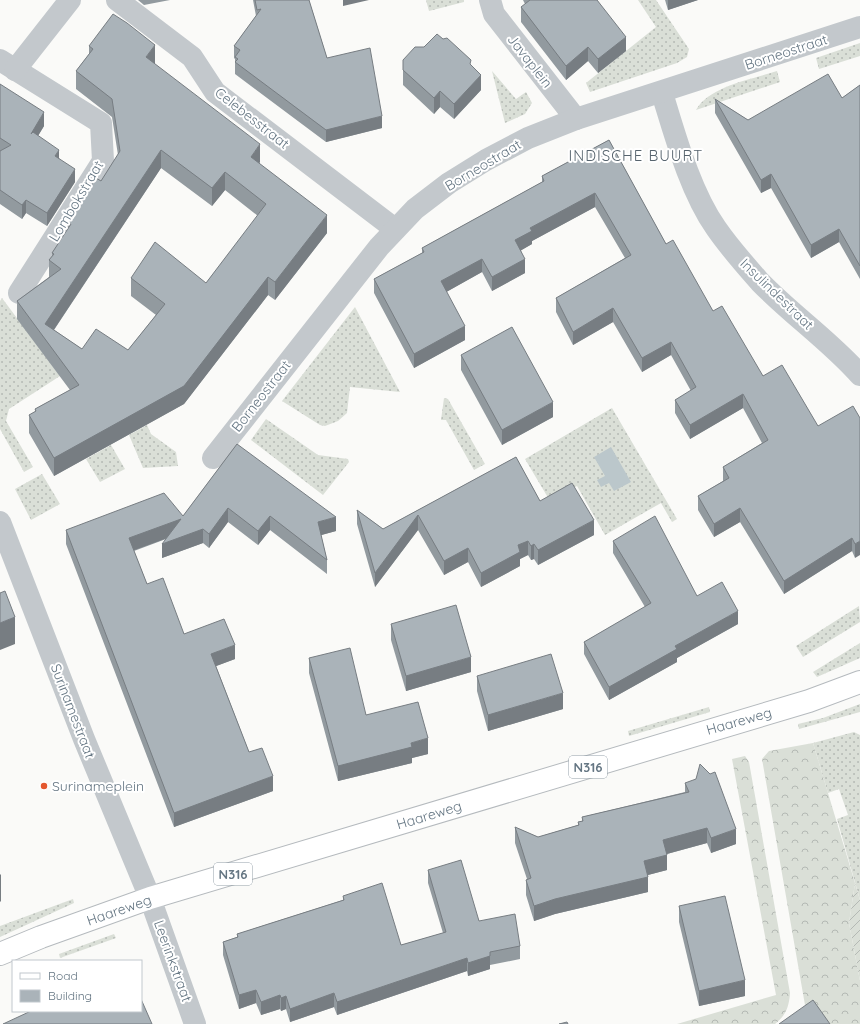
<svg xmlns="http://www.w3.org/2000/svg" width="860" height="1024" viewBox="0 0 860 1024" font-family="Quicksand,sans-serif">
	<defs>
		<pattern id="grass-dots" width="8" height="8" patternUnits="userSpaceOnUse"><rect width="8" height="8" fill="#dadfd7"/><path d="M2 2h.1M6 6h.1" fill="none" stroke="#b4b9b4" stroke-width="1.8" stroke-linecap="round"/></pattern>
		<pattern id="forest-crowns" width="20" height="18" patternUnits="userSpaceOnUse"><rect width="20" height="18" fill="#dadfd7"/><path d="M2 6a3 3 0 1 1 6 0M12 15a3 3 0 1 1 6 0" fill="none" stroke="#b4b9b4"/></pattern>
		<pattern id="garden-furrows" width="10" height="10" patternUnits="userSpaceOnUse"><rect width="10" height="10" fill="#dadfd7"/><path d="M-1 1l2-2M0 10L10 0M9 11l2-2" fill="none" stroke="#b4b9b4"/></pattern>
	</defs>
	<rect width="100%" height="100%" fill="#fafaf8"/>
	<g fill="url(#grass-dots)">
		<polygon points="426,0 464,0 464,2 429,11"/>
		<polygon points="638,0 656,0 689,49 687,57 677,63 590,92 586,83 656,27"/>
		<polygon points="860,43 860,56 819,69 816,58"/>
		<polygon points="492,71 516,99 526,92 532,103 525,114 505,123"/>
		<path d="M777,71L780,82L696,110C709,86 753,79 777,71Z"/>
		<polygon points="2,298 60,376 9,409 6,421 33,467 24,472 0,429 0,301"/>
		<polygon points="355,307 400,392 350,387 347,413 338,421 325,426 320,425 282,401"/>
		<polygon points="444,398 448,399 485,464 474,470 446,420 441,420"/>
		<polygon points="612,408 677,519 672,522 661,503 605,535 577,486 550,501 525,459"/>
		<polygon points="266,419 318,455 348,459 349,462 323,495 251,440"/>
		<polygon points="147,425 151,434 176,452 178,466 143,468 129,435"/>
		<polygon points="111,445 125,469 100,482 86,459"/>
		<polygon points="42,474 60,504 31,520 15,489"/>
		<polygon points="859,606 860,622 803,657 796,646"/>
		<polygon points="860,643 860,658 817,677 813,672"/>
		<polygon points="860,704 860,712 799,729 798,724 823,718"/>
		<polygon points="709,707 710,712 629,736 628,731"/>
		<polygon points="854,732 860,735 860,900 837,819 848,815 839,789 828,793 813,743"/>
		<polygon points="73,899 74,903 0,937 0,926"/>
		<polygon points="114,934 116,938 60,958 59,954"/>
	</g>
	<g fill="url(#forest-crowns)">
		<polygon points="813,743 855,883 849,923 860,981 860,1024 805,1024 801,1018 805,1005 762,759 769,751"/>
		<path d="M745,756L749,762L790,993C789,1007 786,1015 775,1024H677L776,995L732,759Z"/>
	</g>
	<polygon fill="url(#garden-furrows)" points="855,883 860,900 860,981 849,923"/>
	<polygon fill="#bbc7cb" points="611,447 631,482 614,491 609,483 601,487 597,480 605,476 594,457"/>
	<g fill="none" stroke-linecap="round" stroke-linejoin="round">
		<defs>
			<polyline id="primary" points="0,954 41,937 150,898 809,701 860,682"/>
		</defs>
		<use href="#primary" stroke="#b5babe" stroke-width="24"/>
		<g stroke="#c3c8cc" stroke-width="22">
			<polyline points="117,0 192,57 215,92 395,229"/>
			<polyline points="490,0 494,14 576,119"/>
			<polyline points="0,60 101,123 103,161 19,293"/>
			<polyline points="15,70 70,0"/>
			<path d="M662,93C675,135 690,191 716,228C729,247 745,265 760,282C792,315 830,341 860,375"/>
			<polyline points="213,458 379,247 415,209 449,183 486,160 528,138 576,119 860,27"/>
			<polyline points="0,522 84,739 150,898 195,1024"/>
		</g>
		<use href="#primary" stroke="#fff" stroke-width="22"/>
	</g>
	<g fill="#929a9f" fill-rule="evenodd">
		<polygon points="138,0 170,0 144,5"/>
		<polygon points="253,0 309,0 327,58 382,128 326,142 235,74 235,59 234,58 234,46 256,16"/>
		<polygon points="523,0 597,0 626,51 598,73 588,61 566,80 521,22 521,7 525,4"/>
		<polygon points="665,0 698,0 668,10"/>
		<path d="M89,46L155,63L154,64L260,162L259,163L327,233L275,300L268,295L184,404L54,476L29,433V415L35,412V409L70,390L17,319V301L49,277V260L52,256V253L68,230V222L101,181L118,155L112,117L76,89V71L89,54ZM161,168L212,206L225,190L258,216L206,283L131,278V296L156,315L128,350L82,349L54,330Z"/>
		<polygon points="403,60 471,65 481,90 454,119 440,107 434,114 403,85"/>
		<polygon points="0,84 44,126 38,136 59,158 75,182 47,226 26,213 22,219 0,204"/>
		<polygon points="860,85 860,279 839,242 811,258 771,188 761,193 715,113 715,99 748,120 842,98"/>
		<polygon points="609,140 666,244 713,311 763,376 818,426 860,418 855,558 852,551 784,594 740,522 714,537 698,510 698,496 723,481 723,467 762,443 743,408 690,439 675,413 675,400 691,391 671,355 642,372 613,322 573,345 556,312 556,298 625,258 595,207 532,241 532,244 521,250 525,273 492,291 482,272 446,292 465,340 414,368 374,293 374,279 422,253 422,248 542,182 542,176"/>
		<polygon points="461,355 553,417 502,445 461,370"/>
		<polygon points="237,444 336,531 321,535 327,560 327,574 270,530 258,545 228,522 209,548 203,543 162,558 166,539 134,551 147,584 184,634 235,659 216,666 249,752 273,791 174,827 66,544 66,530 183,516"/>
		<polygon points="516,457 540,501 594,535 538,565 534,559 531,560 528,555 520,559 520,566 481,587 468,562 444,575 418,530 375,587 357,524 357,510 383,529"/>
		<polygon points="613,541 738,624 677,658 677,662 609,700 584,654 584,642 645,607 613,553"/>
		<polygon points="391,624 471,672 406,691 391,640"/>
		<polygon points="309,658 366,715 428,754 412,758 412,763 338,781 309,673"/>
		<polygon points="477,676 563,709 488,731 477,691"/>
		<polygon points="685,783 736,844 711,853 707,843 667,854 667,870 648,875 648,892 555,914 534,921 526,895 526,880 527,879 515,843 515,827 538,837 578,825 578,822 582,821 582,817 685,792"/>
		<polygon points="428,870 479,921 520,946 520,959 490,965 490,969 468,976 467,971 337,1015 334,1007 290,1022 286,1009 281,1011 280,1009 261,1015 256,1003 239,1009 223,955 223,942 237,937 237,934 343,900 343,896 401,945 443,933 428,883"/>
		<polygon points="679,906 745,996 699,1006 679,922"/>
	</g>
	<g fill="#777d82">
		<polygon points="343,0 369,0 343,6"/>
		<polygon points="668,0 698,0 668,10"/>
		<polygon points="626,37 626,51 598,73 598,59"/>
		<polygon points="155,45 155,63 146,75 146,57"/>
		<polygon points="588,47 588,61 566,80 566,66"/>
		<polygon points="481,75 481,90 454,119 454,104"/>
		<polygon points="440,91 440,107 434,114 434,98"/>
		<polygon points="44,112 44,126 31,147 31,134"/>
		<polygon points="382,116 382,128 326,142 326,130"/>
		<polygon points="260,144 260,162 251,175 251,157"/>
		<polygon points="59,150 59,164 55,156"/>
		<polygon points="161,150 161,168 47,340 45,324"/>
		<polygon points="75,169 75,182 47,226 47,213"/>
		<polygon points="225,172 225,190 212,206 212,188"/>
		<polygon points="771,174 771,188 761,193 761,180"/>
		<polygon points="595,193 595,207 532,241 532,244 515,254 515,240 530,228"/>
		<polygon points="26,200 26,213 22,219 22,205"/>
		<polygon points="327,215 327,233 275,300 275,282"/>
		<polygon points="839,229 839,242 811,258 811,245"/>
		<polygon points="482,259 482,272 441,295 441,281"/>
		<polygon points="525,259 525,273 492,291 492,277"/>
		<polygon points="268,277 268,295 184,404 54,476 54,458"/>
		<polygon points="613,308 613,322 573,345 573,332"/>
		<polygon points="465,326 465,340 414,368 414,354"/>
		<polygon points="671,342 671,355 642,372 642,358"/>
		<polygon points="743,394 743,408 690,439 690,425"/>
		<polygon points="553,402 553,417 502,445 502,430"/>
		<polygon points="228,508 228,522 209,548 209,534"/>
		<polygon points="740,508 740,522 714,537 714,524"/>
		<polygon points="418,515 418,530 375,587 375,573"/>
		<polygon points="270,516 270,530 258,545 258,531"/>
		<polygon points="336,517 336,531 318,536 318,522"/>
		<polygon points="181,519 181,533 129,552 129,538"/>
		<polygon points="594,520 594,535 538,565 538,550"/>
		<polygon points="203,529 203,543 162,558 162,544"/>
		<polygon points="852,538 852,551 784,594 784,581"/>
		<polygon points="528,541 528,555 520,559 520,566 481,587 481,573 518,545"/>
		<polygon points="860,541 860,555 855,558 855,544"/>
		<polygon points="534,544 534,559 531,560 531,546"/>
		<polygon points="468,548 468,562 444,575 444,561"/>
		<polygon points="738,611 738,624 677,658 677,662 609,700 609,687 675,646"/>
		<polygon points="15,617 15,644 0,650 0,623"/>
		<polygon points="235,645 235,659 211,668 211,654"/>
		<polygon points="471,657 471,672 406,691 406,676"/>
		<polygon points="563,693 563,709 488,731 488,715"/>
		<polygon points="428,738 428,754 412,758 412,763 338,781 338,766 411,743"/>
		<polygon points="273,776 273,791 174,827 174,813"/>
		<polygon points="707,828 707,843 663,855 663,840"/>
		<polygon points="736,829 736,844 711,853 711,838"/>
		<polygon points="667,855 667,870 644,876 644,861"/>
		<polygon points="1,874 1,901 0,902 0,875"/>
		<polygon points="648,877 648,892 555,914 534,921 534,906 555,899"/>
		<polygon points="490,956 490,969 468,976 468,963"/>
		<polygon points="467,958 467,971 337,1015 337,1002"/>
		<polygon points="745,980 745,996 699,1006 699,991"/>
		<polygon points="256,990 256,1003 239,1009 239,995"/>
		<polygon points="334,993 334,1007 290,1022 290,1009"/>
		<polygon points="280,995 280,1009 261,1015 261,1002"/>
		<polygon points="286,996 286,1009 281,1011 281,998"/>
	</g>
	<g fill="#aab3b9" stroke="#777d82" fill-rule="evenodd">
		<polygon points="255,0 309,0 327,58 370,48 382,116 326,130 235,62 238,59 235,57 240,50 234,46 261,9 257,10"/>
		<polygon points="530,0 597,0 626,37 598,59 588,47 566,66 521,7"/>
		<path d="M113,14L127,23L155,45L146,57L260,144L251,157L327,215L275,282L268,277L184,386L54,458L29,415L36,411L35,409L79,385L17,301L61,269L49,260L54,254L52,253L71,224L68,222L96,178L101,181L120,151L112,99L76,71L93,49L89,46ZM161,150L212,188L225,172L266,204L206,283L155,242L131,278L165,304L128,350L96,329L82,349L45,324Z"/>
		<polygon points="437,34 443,39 447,38 471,60 470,64 481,75 454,104 440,91 434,98 403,70 403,60 415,47 424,47"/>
		<polygon points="828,74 842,98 860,85 860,266 839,229 811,245 771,174 761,180 715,99 748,120"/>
		<polygon points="0,84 44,112 31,134 33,132 59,150 55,156 75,169 47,213 26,200 22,205 0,190 0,151 11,145 0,138"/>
		<polygon points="609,140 666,244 673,240 713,311 722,306 763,376 782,365 818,426 853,406 860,418 860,541 855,544 852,538 784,581 740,508 714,524 698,496 729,478 723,467 768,440 743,394 690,425 675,400 696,387 671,342 642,358 613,308 573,332 556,298 631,255 595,193 530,228 532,231 515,240 525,259 492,277 482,259 441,281 465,326 414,354 374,279 424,252 422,248 544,181 542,176"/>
		<polygon points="512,327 553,402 502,430 461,355"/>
		<polygon points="237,444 336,517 318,522 327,560 270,516 258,531 228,508 209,534 203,529 162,544 181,519 129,538 147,584 163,578 184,634 224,619 235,645 211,654 249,752 262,748 273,776 174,813 66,530 164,493 183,516"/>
		<polygon points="516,457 540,501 572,483 594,520 538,550 534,544 531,546 528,541 518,545 520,552 481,573 468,548 444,561 418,515 375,573 357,510 383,529"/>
		<polygon points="655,516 697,596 722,582 738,611 675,646 677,649 609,687 584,642 651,603 613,541"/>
		<polygon points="5,591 15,617 0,623 0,593"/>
		<polygon points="456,605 471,657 406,676 391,624"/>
		<polygon points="350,648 366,715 418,702 428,738 411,743 412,747 338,766 309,658"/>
		<polygon points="551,654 563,693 488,715 477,676"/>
		<polygon points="700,764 710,774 715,772 736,829 711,838 707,828 663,840 667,855 644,861 648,877 555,899 534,906 526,880 531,878 515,827 538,837 579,825 578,822 583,821 582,817 689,792 685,783 696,779"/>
		<polygon points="461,860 479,921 515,914 520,946 490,952 490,956 468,963 467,958 337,1002 334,993 290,1009 286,996 281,998 280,995 261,1002 256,990 239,995 223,942 238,937 237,934 344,900 343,896 382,883 401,945 446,932 428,870"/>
		<polygon points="725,896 745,980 699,991 679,906"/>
		<polygon points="141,999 152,1024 3,1024 31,1011 141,1011"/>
		<polygon points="813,1000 830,1024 779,1024"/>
		<polygon points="567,1022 568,1024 559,1024"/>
	</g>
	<circle fill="#e4572e" stroke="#fff" stroke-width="1.5" cx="44" cy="786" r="4"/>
	<g text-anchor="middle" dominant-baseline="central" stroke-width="4" stroke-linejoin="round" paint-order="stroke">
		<g fill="#fff" stroke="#939fa8" stroke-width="1">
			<rect x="569" y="756" width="38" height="22" rx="3"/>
			<rect x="214" y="863" width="38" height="22" rx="3"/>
		</g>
		<g font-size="13" font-weight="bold" fill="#657683">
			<text x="588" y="767">N316</text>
			<text x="233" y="874">N316</text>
		</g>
		<g font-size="14" fill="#657683" stroke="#fff">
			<text transform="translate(786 52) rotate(-18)">Borneostraat</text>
			<text transform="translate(530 61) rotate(52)">Javaplein</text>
			<text transform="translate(252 118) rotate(38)">Celebesstraat</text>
			<text transform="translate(483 165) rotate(-31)">Borneostraat</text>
			<text transform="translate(76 201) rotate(-59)">Lombokstraat</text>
			<text transform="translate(777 294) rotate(44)">Insulindestraat</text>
			<text transform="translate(261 396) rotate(-52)">Borneostraat</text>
			<text transform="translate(73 711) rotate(69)">Surinamestraat</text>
			<text transform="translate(739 721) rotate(-16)">Haareweg</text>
			<text transform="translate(429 815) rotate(-17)">Haareweg</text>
			<text transform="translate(119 910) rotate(-19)">Haareweg</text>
			<text transform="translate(173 961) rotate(70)">Leerinkstraat</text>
		</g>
		<g font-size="14" fill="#657683" stroke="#fff" text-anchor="start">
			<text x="52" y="786">Surinameplein</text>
		</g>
		<g font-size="15" letter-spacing="1" fill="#57646e" stroke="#fff">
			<text x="636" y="155">INDISCHE BUURT</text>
		</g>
	</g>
	<rect x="12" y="960" width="130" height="52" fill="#ffffff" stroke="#c1c8cd"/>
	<rect x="20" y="973" width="20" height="6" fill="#ffffff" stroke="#c1c8cd"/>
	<text x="48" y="980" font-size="12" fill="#657683">Road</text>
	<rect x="20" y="990" width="20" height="12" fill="#aab3b9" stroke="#c1c8cd"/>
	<text x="48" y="1000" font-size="12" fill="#657683">Building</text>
</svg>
